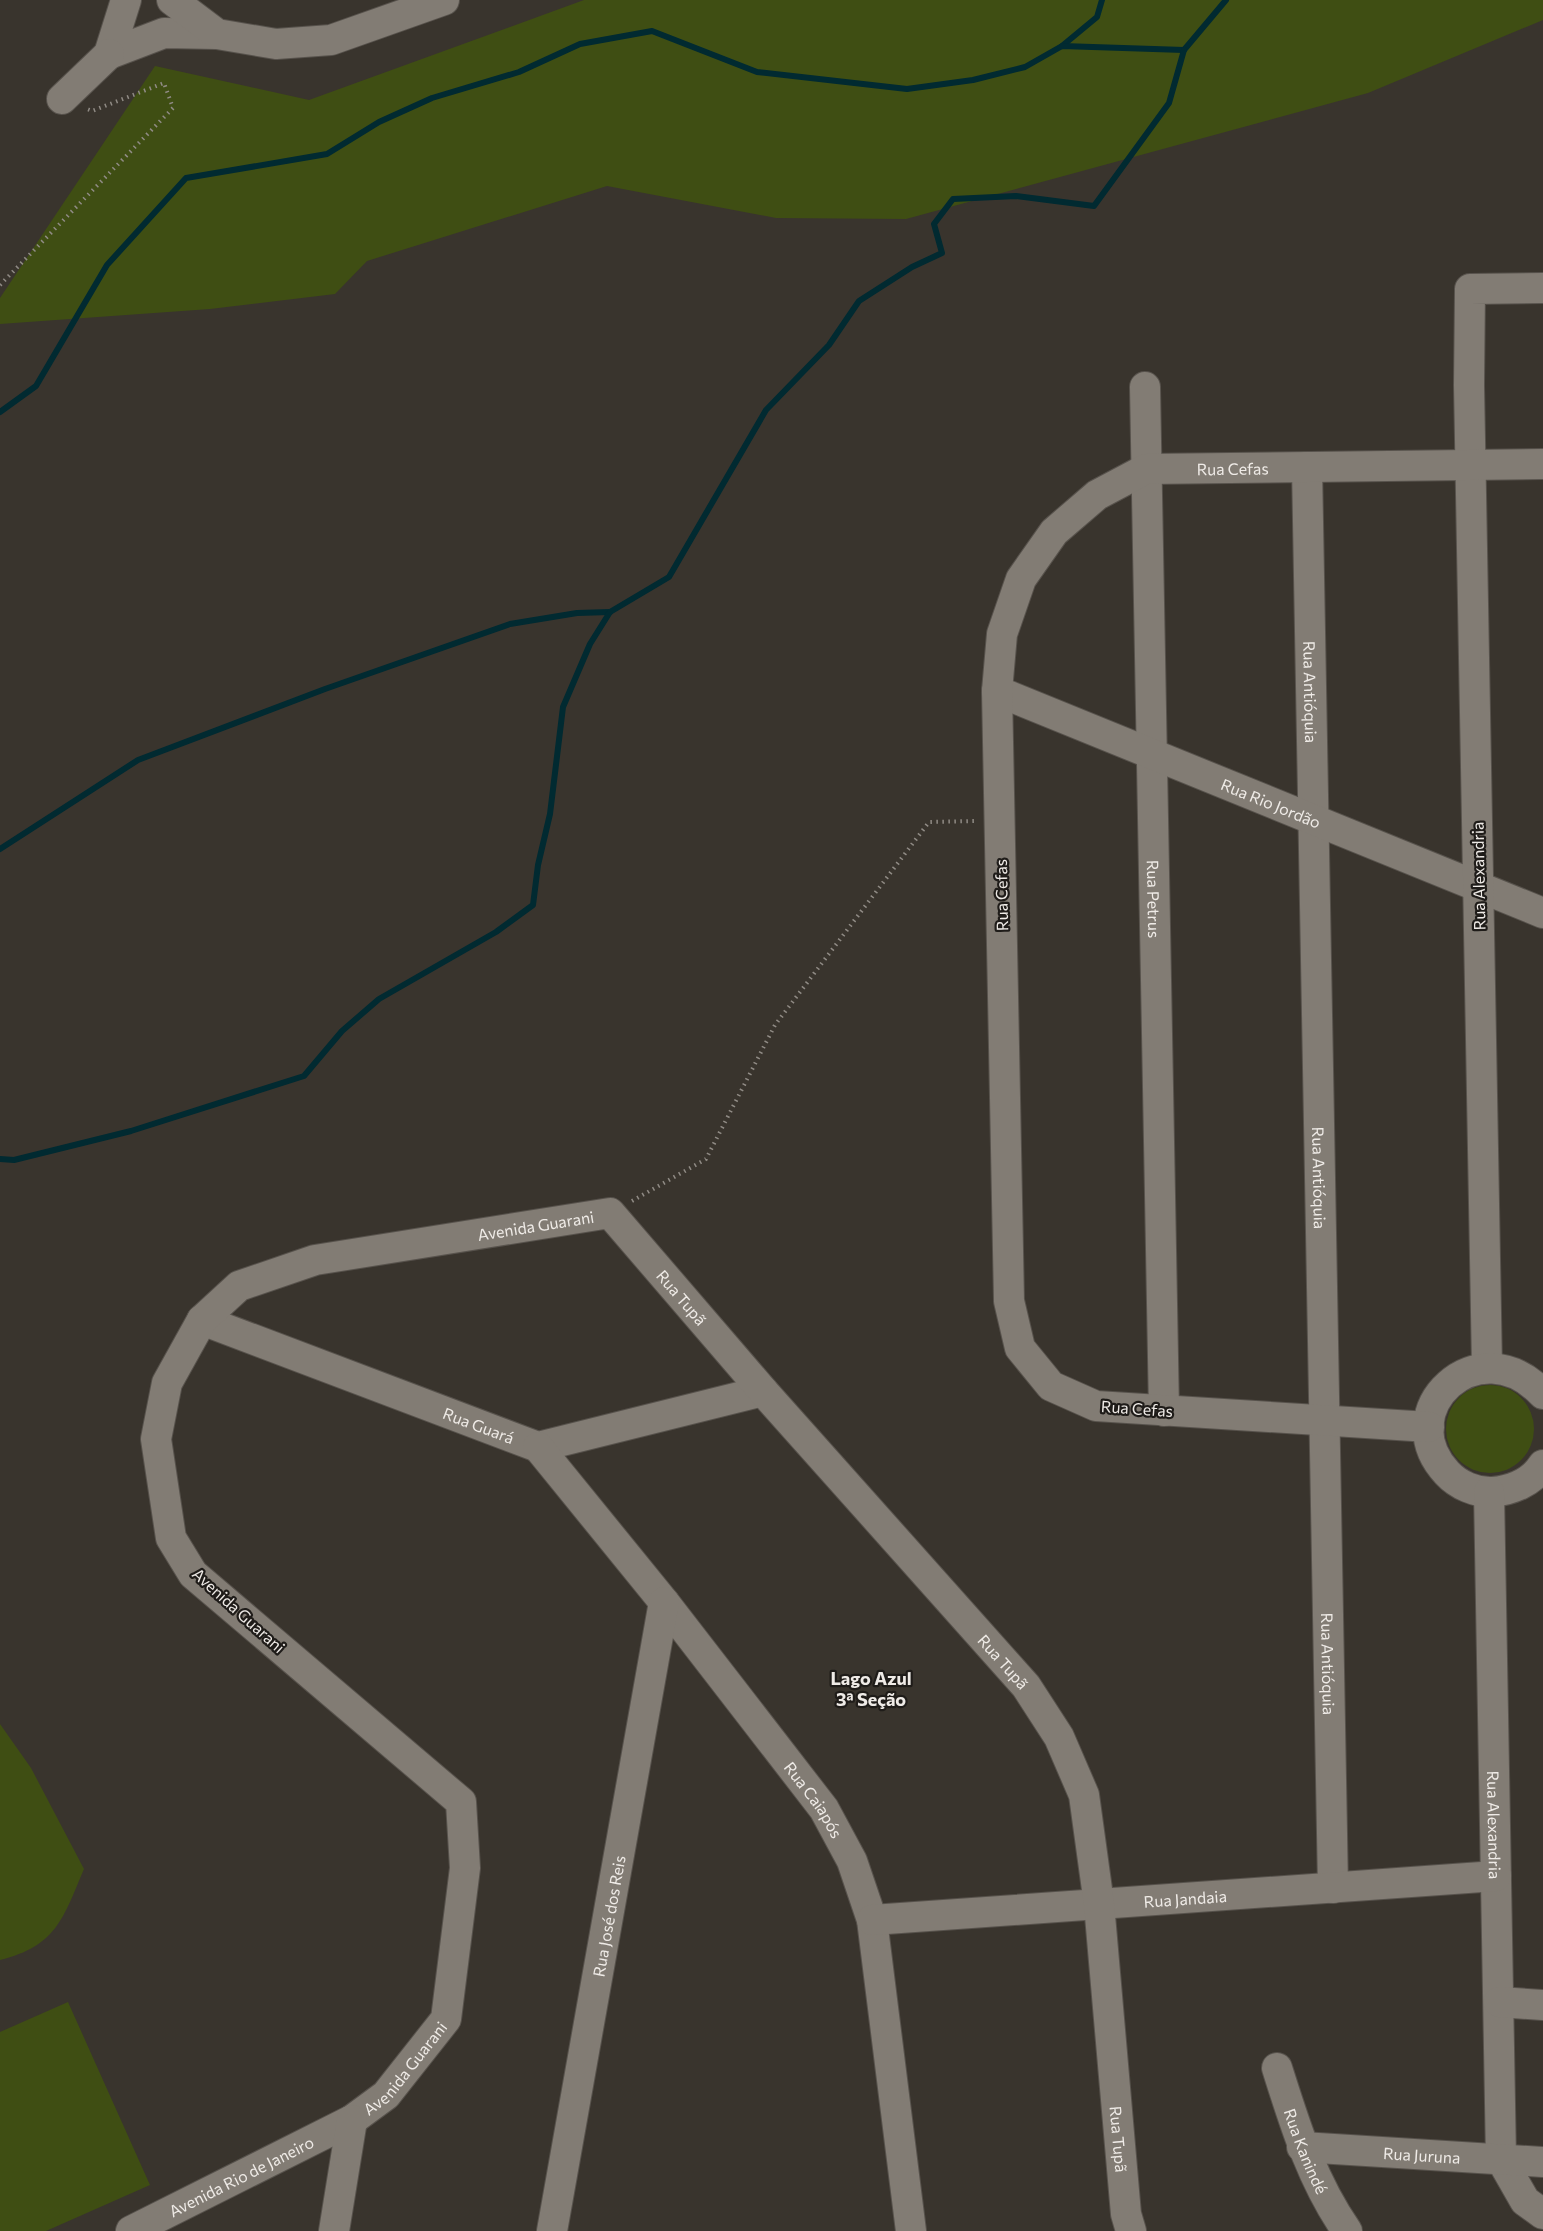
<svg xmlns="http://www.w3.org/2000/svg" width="1543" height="2231" viewBox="0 0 1543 2231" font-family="Commissioner,sans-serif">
	<rect width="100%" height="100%" fill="#39342d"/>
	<g fill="#3f4e13">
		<polygon points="584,0 1543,0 1543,20 1368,93 906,219 776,218 607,186 367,261 335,294 210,309 0,324 0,298 155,66 309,100"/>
		<circle cx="1490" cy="1429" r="44"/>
		<path d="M0,1724L31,1768L84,1869C63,1918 57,1946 0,1960Z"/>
		<polygon points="68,2002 150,2185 46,2231 0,2231 0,2032"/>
	</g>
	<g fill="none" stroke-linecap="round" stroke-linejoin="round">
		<g stroke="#012a31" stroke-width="6">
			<polyline points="1062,46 1097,17 1102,0"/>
			<polyline points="0,412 36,386 107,265 186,178 327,154 379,122 432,98 519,72 580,44 652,31 757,72 907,89 973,80 1025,67 1062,46 1184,50 1226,0"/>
			<polyline points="0,849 138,760 325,689 510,624 577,613 610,612"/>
			<polyline points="0,1159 14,1160 131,1131 304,1076 342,1031 379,999 496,932 533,905 538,865 550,814 563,707 590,644 610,612 669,577 766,410 829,345 859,301 912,267 942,253 934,224 953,199 1016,196 1094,206 1169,103 1184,50"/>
		</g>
		<defs>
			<g id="minor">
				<polyline points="126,0 109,54 164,33 217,34"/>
				<polyline points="172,0 217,34 276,44 331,40 444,0"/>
				<polyline points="62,99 109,54"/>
				<path id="s1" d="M1145,387L1164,1411"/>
				<path id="s2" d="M1307,467L1333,1888"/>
				<path id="s3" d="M997,691L1543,913"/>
				<path id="s4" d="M202,1320L538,1447L763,1391"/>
				<polyline points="1487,1367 1469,385 1470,289 1543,288"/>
				<path d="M1543,1394C1478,1325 1389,1411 1447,1473C1458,1485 1476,1493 1493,1492C1512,1490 1532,1482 1543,1465"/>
				<path id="s5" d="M1429,1427L1096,1406L1051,1386L1020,1348L1009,1301L997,691L1002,634L1021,579L1054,532L1097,495L1146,469L1543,464"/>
				<path id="s6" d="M538,1447L664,1602L824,1809L852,1861L872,1920L911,2231"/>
				<path id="s7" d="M1489,1492L1501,2159L1525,2201L1543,2214"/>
				<path id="s8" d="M872,1920L1496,1876"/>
				<polyline points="1499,2002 1543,2005"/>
				<path id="s9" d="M1277,2068C1295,2125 1312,2181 1347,2231"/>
				<path id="s10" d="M1302,2147L1543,2162"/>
				<path id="s11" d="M131,2231L352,2120L386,2095L446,2019L465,1868L461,1802L193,1574L171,1538L156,1439L167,1383L202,1320L239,1286L315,1260L610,1213L763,1391L1026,1686L1059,1737L1084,1795L1099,1904L1126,2214L1131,2231"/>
				<polyline points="334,2231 352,2120"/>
				<path id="s12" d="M552,2231L664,1602"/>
			</g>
		</defs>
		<use href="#minor" stroke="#57524c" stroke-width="32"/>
		<g stroke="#908b85" stroke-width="4" stroke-dasharray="1.5 4.5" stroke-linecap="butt">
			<polyline points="0,285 173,108 164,83 92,111 87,109"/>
			<polyline points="632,1201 706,1159 775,1025 929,822 977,821"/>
		</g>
		<use href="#minor" stroke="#827c74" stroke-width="30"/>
	</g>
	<g text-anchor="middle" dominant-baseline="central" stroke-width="4.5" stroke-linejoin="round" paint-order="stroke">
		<g font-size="16" fill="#efebe7" stroke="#1f1c19">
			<text stroke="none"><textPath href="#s5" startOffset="1462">Rua Cefas</textPath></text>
			<text stroke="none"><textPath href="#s2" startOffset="225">Rua Antióquia</textPath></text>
			<text stroke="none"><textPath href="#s3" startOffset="296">Rua Rio Jordão</textPath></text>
			<text transform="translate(1478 876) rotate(-91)">Rua Alexandria</text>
			<text transform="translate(1001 895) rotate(-91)">Rua Cefas</text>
			<text stroke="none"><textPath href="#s1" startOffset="512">Rua Petrus</textPath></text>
			<text stroke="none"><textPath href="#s2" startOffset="711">Rua Antióquia</textPath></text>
			<text stroke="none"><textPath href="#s11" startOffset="1582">Avenida Guarani</textPath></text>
			<text stroke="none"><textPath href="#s11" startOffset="1768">Rua Tupã</textPath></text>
			<text transform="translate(1137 1408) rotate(4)">Rua Cefas</text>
			<text stroke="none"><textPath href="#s4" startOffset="296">Rua Guará</textPath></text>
			<text transform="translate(239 1610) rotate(42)">Avenida Guarani</text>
			<text stroke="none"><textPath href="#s11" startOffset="2254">Rua Tupã</textPath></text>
			<text stroke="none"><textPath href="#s2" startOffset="1197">Rua Antióquia</textPath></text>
			<text stroke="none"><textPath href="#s6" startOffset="448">Rua Caiapós</textPath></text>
			<text stroke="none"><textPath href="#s7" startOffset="333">Rua Alexandria</textPath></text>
			<text stroke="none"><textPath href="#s8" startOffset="314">Rua Jandaia</textPath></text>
			<text stroke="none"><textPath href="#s12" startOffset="320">Rua José dos Reis</textPath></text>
			<text stroke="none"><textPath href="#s11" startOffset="322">Avenida Guarani</textPath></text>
			<text stroke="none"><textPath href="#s11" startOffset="2757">Rua Tupã</textPath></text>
			<text stroke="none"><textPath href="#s9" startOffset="88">Rua Kanindé</textPath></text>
			<text stroke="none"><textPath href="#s10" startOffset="120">Rua Juruna</textPath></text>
			<text stroke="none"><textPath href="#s11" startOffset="123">Avenida Rio de Janeiro</textPath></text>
		</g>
		<g font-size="18" font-weight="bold" fill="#efebe7" stroke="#1f1c19">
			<text x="871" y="1678">Lago Azul<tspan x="871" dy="21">3ª Seção</tspan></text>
		</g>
	</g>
</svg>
